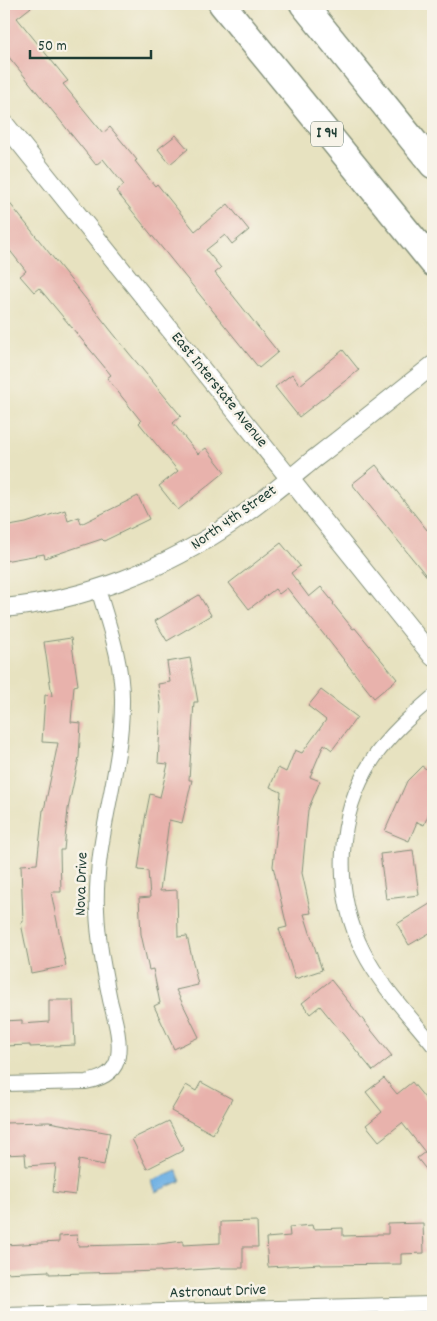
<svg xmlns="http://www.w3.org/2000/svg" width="437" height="1321" viewBox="0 0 437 1321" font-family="Dekko,sans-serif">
	<rect width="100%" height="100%" fill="#f7f3e8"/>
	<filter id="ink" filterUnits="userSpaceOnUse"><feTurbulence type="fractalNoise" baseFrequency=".02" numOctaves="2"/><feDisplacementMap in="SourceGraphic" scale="10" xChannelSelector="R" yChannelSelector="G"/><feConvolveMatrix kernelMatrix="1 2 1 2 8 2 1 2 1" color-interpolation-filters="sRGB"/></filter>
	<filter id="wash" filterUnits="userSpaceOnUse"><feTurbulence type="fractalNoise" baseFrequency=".0096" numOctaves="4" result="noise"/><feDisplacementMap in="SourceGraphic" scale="20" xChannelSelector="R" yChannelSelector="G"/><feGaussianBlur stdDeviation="1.12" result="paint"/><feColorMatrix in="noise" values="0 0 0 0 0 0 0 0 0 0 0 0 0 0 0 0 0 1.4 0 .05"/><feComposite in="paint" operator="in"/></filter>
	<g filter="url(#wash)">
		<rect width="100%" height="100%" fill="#e7e2c0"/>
		<polygon fill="#6fb1e4" stroke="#47778c" points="176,1170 181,1181 156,1192 151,1181"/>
		<g id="blocks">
			<g fill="#e8b2ac">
				<polygon points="4,4 35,4 17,18 68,81 63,84 103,133 110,127 137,160 135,161 155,186 157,184 195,231 228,204 249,230 232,244 225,235 206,250 221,268 215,273 278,352 259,368 116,191 124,185 103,159 96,165 4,51"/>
				<polygon points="176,135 188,149 170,164 158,149"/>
				<polygon points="4,196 128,352 181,416 173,423 198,454 206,448 225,472 178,510 159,486 178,471 139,423 141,421 107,378 111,375 39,288 34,292 20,276 26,271 4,243"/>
				<polygon points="343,350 359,370 299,417 275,387 292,374 300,385"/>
				<polygon points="376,465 427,530 433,525 433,584 352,484"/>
				<polygon points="138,496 149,519 104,541 102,539 45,558 44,554 4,561 4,527 26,523 65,510 68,521 79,517 81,524"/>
				<polygon points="281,543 300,566 291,573 309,597 321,587 334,603 333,604 353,629 355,628 397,679 374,698 287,588 279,594 275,589 249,609 229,583"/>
				<polygon points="199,595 211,615 167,641 155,621"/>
				<polygon points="71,638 78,685 74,686 71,722 81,723 79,757 68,809 64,850 60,850 61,892 51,892 66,966 31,973 21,923 23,922 21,865 37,864 43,810 44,810 58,743 42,742 45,695 52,696 44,642"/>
				<polygon points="190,658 198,702 194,702 189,780 192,780 182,823 169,820 160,891 177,890 178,937 187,936 198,985 176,990 199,1037 174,1049 154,1006 160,1003 153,969 149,970 141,934 139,898 150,897 148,871 138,870 145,819 150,794 160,797 168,764 158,763 161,707 158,684 170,682 167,662"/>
				<polygon points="321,690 357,717 332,750 324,744 310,777 320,781 308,810 302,873 311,913 304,914 322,970 295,979 279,929 287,927 273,866 281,792 270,787 278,768 286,772 295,750 302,753 326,720 308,706"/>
				<polygon points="422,766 433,774 433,803 424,825 417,822 409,841 385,831 407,781"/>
				<polygon points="413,850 419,895 386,899 380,854"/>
				<polygon points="433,902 433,931 409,945 397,924"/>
				<polygon points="331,980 392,1056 373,1071 320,1006 310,1014 302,1003"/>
				<polygon points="49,1000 73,1000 75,1045 30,1047 30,1045 4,1046 4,1021 22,1020 22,1024 49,1022"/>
				<polygon points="384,1078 397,1094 412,1082 433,1108 433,1178 417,1158 425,1152 402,1123 379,1141 366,1125 382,1112 366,1092"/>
				<polygon points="201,1082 232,1099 213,1134 171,1111 186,1085 196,1091"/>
				<polygon points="169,1121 184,1150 147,1169 132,1139"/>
				<polygon points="49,1122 110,1133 104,1165 79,1160 75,1195 53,1192 56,1164 26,1166 25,1154 4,1155 4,1123"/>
				<polygon points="257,1221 258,1247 243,1247 243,1268 221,1268 161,1272 161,1271 49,1274 49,1271 4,1273 4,1245 59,1242 59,1236 77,1235 78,1246 159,1244 183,1241 183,1245 220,1243 220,1222"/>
				<polygon points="423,1223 424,1253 401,1254 401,1264 321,1265 321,1264 268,1267 266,1238 290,1236 289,1227 312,1225 313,1229 343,1228 343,1236 377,1235 377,1234 388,1234 388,1224"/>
			</g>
		</g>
	</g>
	<g filter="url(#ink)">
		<use href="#blocks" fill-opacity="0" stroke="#83907a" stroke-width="1"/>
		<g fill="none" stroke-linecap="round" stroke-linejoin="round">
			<defs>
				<g id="minor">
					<path d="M433,697C411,716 389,735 373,759C336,815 333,891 363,951C380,985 409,1015 433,1045"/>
					<path d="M4,1084L86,1082C101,1079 116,1073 118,1056C121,1038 114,1017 110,1000C104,970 98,940 97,910C94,840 122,773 122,703C123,664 109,626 98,589"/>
					<polyline points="4,1315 433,1304"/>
				</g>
				<g id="tertiary">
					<polyline points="4,123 433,657"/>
					<path d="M4,608C86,600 165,569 233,522C261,503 287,481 314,459C354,428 394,396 433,365"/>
				</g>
				<g id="motorway">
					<polyline points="222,4 433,263"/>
					<polyline points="303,4 433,165"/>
				</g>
			</defs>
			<use href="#minor" stroke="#83907a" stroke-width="16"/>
			<use href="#tertiary" stroke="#83907a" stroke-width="20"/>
			<use href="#motorway" stroke="#83907a" stroke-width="29"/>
			<use href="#minor" stroke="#fff" stroke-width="14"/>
			<use href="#tertiary" stroke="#fff" stroke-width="18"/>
			<use href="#motorway" stroke="#fff" stroke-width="26"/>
		</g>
	</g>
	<g text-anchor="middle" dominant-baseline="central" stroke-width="5" stroke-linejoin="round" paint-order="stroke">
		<rect fill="#f7f3e8" stroke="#60746a" stroke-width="1" x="311" y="121.5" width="32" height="25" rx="4"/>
		<g font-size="15" font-weight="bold" fill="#1f3d34">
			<text x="327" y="134">I 94</text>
		</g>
		<g font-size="16" fill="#1f3d34" stroke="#f7f3e8">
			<text transform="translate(219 390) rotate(51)">East Interstate Avenue</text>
			<text transform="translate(234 518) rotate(-35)">North 4th Street</text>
			<text transform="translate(82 884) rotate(-88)">Nova Drive</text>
			<text transform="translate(218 1292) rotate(-2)">Astronaut Drive</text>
		</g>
	</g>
	<rect width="437" height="1321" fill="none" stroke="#f7f3e8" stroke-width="20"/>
	<path d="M30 50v8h121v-8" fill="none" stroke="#1f3d34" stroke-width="2.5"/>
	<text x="38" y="50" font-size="15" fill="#1f3d34" stroke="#f7f3e8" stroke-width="4" paint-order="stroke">50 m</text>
</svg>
